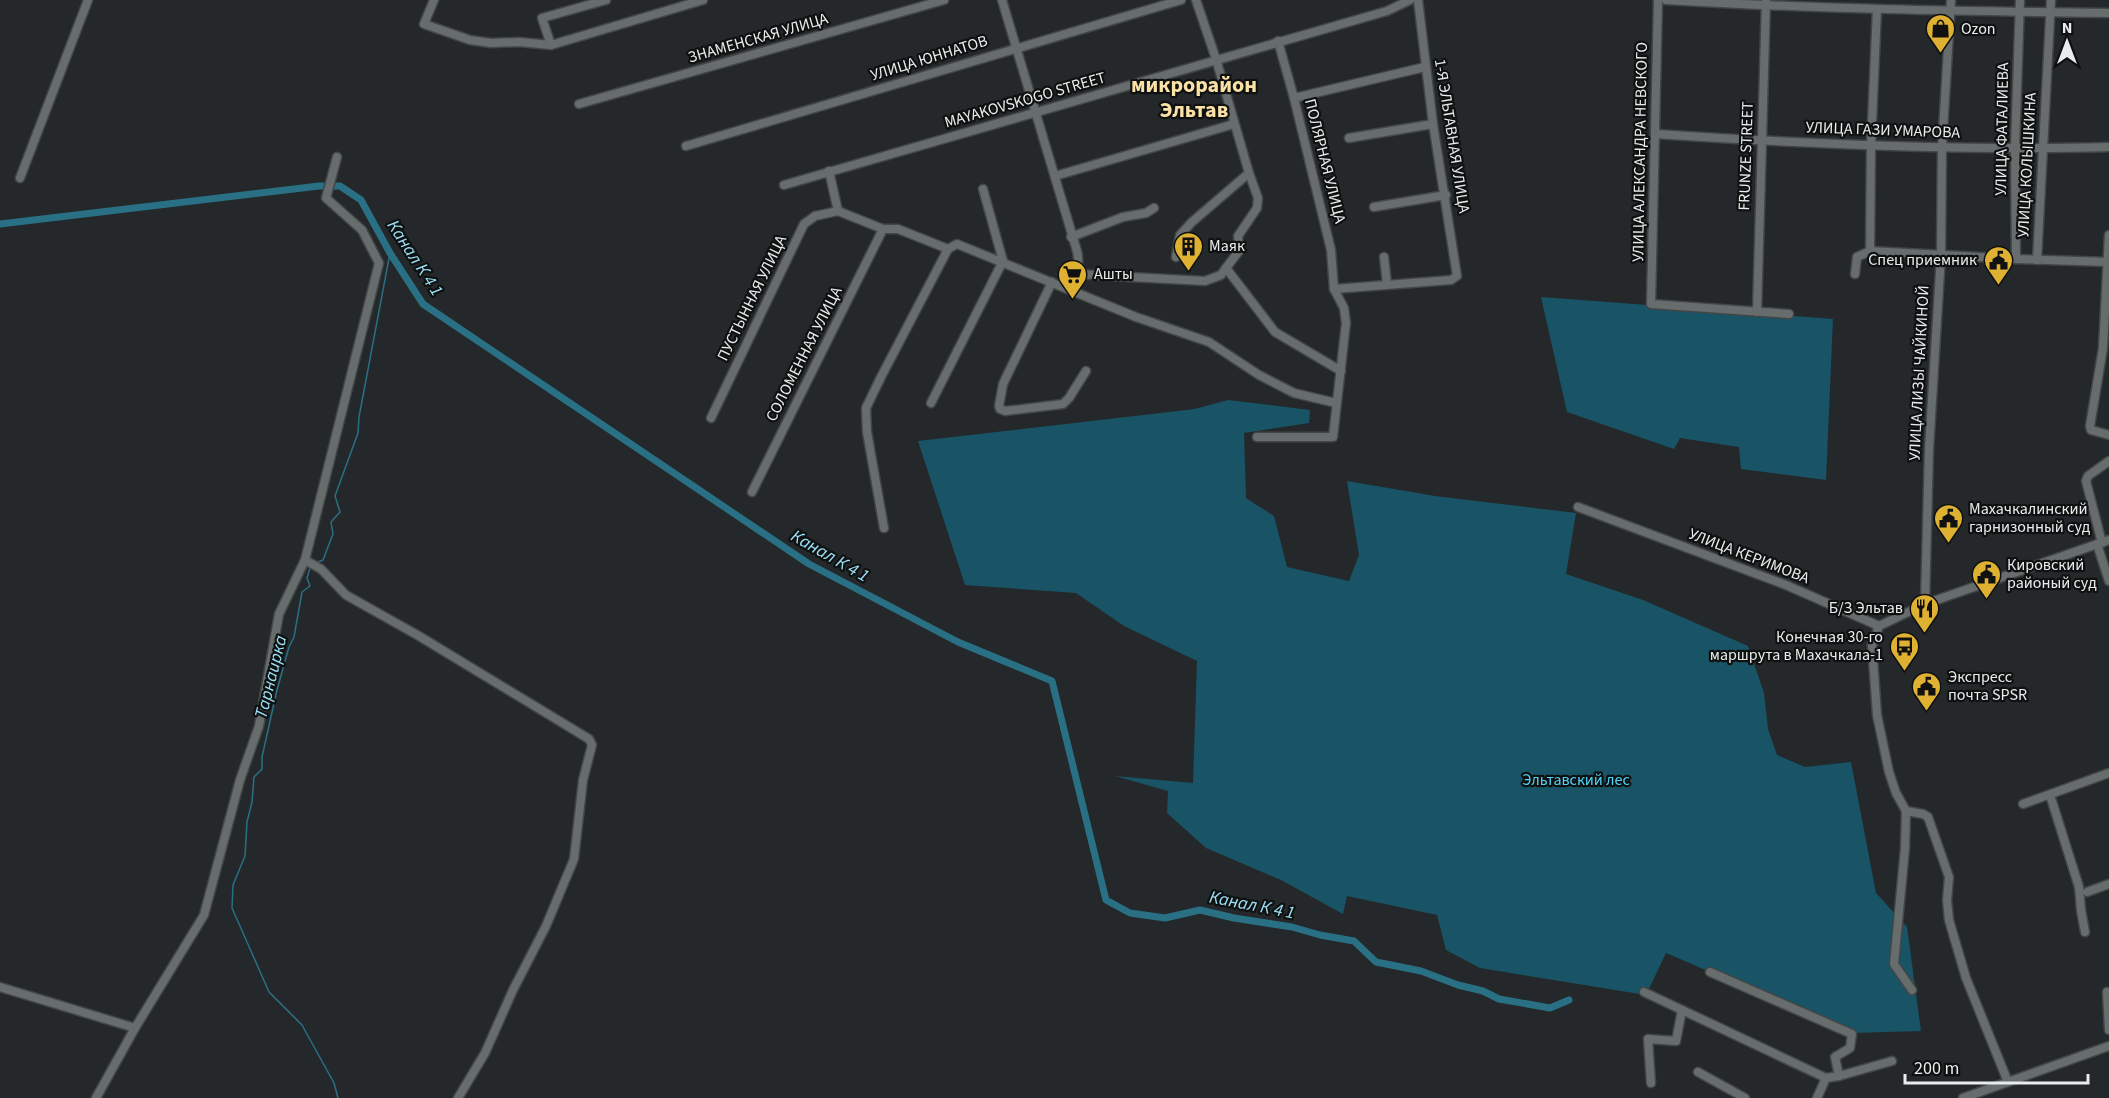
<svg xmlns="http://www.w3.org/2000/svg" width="2109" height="1098" viewBox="0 0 2109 1098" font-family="'Source Sans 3',sans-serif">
	<rect width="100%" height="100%" fill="#24282a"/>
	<g fill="#185465">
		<polygon points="1541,297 1833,319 1826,480 1741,469 1739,447 1680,438 1674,449 1567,412"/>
		<polygon points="1228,400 1310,410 1309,423 1244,433 1246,498 1274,516 1287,567 1349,581 1359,555 1347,481 1435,496 1576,513 1566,574 1643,600 1748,646 1764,693 1768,729 1777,755 1805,767 1851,762 1876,893 1907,927 1921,1031 1852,1033 1666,953 1646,995 1480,968 1446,950 1437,915 1347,896 1343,914 1281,880 1206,848 1167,813 1168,791 1115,776 1193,783 1197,661 1124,626 1076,593 965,585 918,441 1195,409"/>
	</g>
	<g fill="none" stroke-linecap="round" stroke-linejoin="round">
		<g stroke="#297085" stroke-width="1.5">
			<polyline points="315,563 323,560 333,534 331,522 340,512 335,496 358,433 359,417 390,253"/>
			<polyline points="310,568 307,578 310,586 302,592 294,637 289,647 277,690 262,757 262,769 254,777 252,802 247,822 245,856 233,885 232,908 269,992 302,1025 334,1083 338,1098"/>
		</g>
		<polyline stroke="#297085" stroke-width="7" points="0,224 319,186 340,186 361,200 390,253 423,304 809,564 958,642 1052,681 1106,900 1130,913 1165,918 1200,910 1234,918 1292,927 1320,935 1354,941 1376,962 1421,971 1458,985 1483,991 1499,999 1550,1008 1569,1000"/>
		<defs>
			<g id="minor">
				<polyline points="434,0 424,24 470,40 491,43 519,42 551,45 703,0"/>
				<path d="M1002,0L1077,251C1081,271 1076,273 1062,286"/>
				<polyline points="1196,0 1216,59 1249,173 1258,198 1257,208 1238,236 1239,251 1226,268 1275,332 1341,371"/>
				<polyline points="1658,0 1651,304 1789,314"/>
				<path d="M1666,0C1814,9 1961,11 2109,13"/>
				<polyline points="551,45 542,18 606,0"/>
				<polyline points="1294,98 1425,67"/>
				<polyline points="579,104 944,0"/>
				<path d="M1656,134C1806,144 1958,151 2109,147"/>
				<polyline points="1349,138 1433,124"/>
				<polyline points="686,146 1181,0"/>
				<polyline points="829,171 838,211 883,229 898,229 948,249 957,244 1136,317 1209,342 1259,375 1294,393 1336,403"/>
				<polyline points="1055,176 1234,124"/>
				<polyline points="20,178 88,0"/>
				<polyline points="784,185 1387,11 1410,0"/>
				<polyline points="1374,207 1446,195"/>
				<polyline points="2109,235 2103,348 2090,426 2091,430 2109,435"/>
				<polyline points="1071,237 1123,217 1146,213 1154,208"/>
				<polyline points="1870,251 2016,259 2109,262"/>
				<polyline points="1176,257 1180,235 1192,222 1249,173"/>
				<polyline points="1384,257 1387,284"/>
				<polyline points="2016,259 2015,147 2020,0"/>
				<polyline points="2037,260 2051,0"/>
				<polyline points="1075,274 1205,281 1221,275 1226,268"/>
				<polyline points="1855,274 1857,257 1870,251 1871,145 1877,9"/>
				<polyline points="1052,282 1003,384 999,406 1000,409 1005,411 1063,404 1069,398 1086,371"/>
				<polyline points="1334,289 1451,280 1457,276 1433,124 1418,0"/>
				<polyline points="1757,312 1766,1"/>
				<polyline points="931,403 1003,261 983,189"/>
				<polyline points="711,418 804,224 815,216 838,211"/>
				<polyline points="1257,437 1333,437 1346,323 1344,308 1334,289 1331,250 1294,98 1278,41"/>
				<polyline points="752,492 883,229"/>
				<polyline points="1578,507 1786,585 1879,626 1925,604 2109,540"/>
				<polyline points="884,528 867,432 866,408 881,377 948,249"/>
				<polyline points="2102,543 2086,481 2088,476 2109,461"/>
				<polyline points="2097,544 2109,581"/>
				<polyline points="305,560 321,569 346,595 419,636 589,739 592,745 583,780 574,859 546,926 513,990 485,1053 458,1098"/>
				<polyline points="1925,604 1929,449 1941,255 1942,147 1951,0"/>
				<polyline points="1879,626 1872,645 1877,715 1889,772 1896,793 1906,811 1923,814 1928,817 1949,877 1947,900 1949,920 1966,978 2008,1082"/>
				<polyline points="2050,795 2079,887 2081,910 2085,932"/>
				<polyline points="2023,804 2109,773"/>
				<polyline points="1906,811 1905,848 1894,964 1912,990"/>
				<polyline points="2087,892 2109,884"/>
				<polyline points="1710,972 1852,1034 1850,1048 1835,1057 1839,1076"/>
				<polyline points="0,987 135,1028"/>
				<polyline points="1644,992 1826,1078"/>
				<polyline points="2107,992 2109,1030"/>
				<polyline points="1698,1072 1745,1098"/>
				<polyline points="1651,1083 1648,1039 1676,1041 1682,1010"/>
				<polyline points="96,1098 135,1028 204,915 240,780 259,726 279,614 305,560 379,263 362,230 326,198 337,157"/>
				<polyline points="1817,1098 1826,1078 1839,1076 1892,1061"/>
				<polyline points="1963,1098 2109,1046"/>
			</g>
		</defs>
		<use href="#minor" stroke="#424647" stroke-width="11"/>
		<use href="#minor" stroke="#676c6d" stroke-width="8"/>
	</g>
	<defs>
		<symbol id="shop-pin" viewBox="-11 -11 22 30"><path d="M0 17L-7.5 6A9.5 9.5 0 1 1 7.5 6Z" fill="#deb133" stroke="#0f1111"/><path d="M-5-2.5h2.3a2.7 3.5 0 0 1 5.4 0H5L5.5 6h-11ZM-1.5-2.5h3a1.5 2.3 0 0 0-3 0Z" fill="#111"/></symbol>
		<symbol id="building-pin" viewBox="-11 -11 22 30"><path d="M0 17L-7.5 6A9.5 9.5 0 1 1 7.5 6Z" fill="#deb133" stroke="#0f1111"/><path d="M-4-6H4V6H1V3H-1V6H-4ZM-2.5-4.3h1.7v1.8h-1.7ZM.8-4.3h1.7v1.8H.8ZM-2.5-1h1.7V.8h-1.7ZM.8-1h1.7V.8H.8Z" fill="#111"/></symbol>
		<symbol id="civic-pin" viewBox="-11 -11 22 30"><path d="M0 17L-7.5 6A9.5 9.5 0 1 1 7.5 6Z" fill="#deb133" stroke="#0f1111"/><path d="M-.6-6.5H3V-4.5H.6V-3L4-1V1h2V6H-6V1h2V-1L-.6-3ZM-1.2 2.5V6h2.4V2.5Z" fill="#111"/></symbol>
		<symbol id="supermarket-pin" viewBox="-11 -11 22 30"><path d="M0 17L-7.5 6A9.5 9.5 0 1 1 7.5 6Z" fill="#deb133" stroke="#0f1111"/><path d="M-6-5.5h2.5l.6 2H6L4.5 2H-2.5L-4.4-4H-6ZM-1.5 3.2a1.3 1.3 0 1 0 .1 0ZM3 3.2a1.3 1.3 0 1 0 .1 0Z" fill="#111"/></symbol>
		<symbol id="restaurant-pin" viewBox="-11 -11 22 30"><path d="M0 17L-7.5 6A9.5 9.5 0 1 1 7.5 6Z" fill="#deb133" stroke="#0f1111"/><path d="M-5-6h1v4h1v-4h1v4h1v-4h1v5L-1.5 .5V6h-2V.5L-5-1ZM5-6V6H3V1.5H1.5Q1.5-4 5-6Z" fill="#111"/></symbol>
		<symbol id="bus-pin" viewBox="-11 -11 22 30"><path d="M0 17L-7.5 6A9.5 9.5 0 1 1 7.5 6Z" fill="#deb133" stroke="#0f1111"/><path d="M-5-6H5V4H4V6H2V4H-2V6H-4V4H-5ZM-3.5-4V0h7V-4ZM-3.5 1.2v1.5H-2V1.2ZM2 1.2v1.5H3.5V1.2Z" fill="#111"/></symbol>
	</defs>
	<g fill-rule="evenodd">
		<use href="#shop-pin" x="1924" y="12" width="33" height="45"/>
		<use href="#building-pin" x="1172" y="230" width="33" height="45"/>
		<use href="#civic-pin" x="1982" y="244" width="33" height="45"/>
		<use href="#supermarket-pin" x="1056" y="258" width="33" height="45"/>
		<use href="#civic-pin" x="1932" y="502" width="33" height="45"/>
		<use href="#civic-pin" x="1970" y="558" width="33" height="45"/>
		<use href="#restaurant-pin" x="1908" y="592" width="33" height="45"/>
		<use href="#bus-pin" x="1888" y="630" width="33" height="45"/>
		<use href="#civic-pin" x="1910" y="670" width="33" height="45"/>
	</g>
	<g text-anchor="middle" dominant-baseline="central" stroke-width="4.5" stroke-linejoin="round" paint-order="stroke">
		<g font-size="16" fill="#e9eced" stroke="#0f1111" text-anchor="start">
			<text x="1961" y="29">Ozon</text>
			<text x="1209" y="246">Маяк</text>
			<text x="1977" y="260" text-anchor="end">Спец приемник</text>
			<text x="1094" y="274">Ашты</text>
			<text x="1969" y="509">Махачкалинский<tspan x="1969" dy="18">гарнизонный суд</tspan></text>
			<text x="2007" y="565">Кировский<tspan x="2007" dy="18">районый суд</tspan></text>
			<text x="1903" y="608" text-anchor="end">Б/З Эльтав</text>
			<text x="1883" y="637" text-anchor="end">Конечная 30-го<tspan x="1883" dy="18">маршрута в Махачкала-1</tspan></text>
			<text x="1948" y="677">Экспресс<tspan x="1948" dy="18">почта SPSR</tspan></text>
		</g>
		<g font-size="16" fill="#e9eced" stroke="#0f1111">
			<text transform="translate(758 38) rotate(-16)">ЗНАМЕНСКАЯ УЛИЦА</text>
			<text transform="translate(929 58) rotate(-17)">УЛИЦА ЮННАТОВ</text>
			<text transform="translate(1025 100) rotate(-16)">MAYAKOVSKOGO STREET</text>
			<text transform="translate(2002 129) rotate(-89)">УЛИЦА ФАТАЛИЕВА</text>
			<text transform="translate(1883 130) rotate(2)">УЛИЦА ГАЗИ УМАРОВА</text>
			<text transform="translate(1452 136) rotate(81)">1-Я ЭЛЬТАВНАЯ УЛИЦА</text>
			<text transform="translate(1640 152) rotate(-89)">УЛИЦА АЛЕКСАНДРА НЕВСКОГО</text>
			<text transform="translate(1746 156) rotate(-88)">FRUNZE STREET</text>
			<text transform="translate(1325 161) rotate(76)">ПОЛЯРНАЯ УЛИЦА</text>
			<text transform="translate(2027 165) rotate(-87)">УЛИЦА КОЛЫШКИНА</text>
			<text transform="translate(752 298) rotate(-64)">ПУСТЫННАЯ УЛИЦА</text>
			<text transform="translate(804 354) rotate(-63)">СОЛОМЕННАЯ УЛИЦА</text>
			<text transform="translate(1919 373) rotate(-87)">УЛИЦА ЛИЗЫ ЧАЙКИНОЙ</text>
			<text transform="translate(1749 556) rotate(21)">УЛИЦА КЕРИМОВА</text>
		</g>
		<g font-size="16" fill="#4fd4fb" stroke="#0f1111">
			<text x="1576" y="780">Эльтавский лес</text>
		</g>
		<g font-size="18" font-style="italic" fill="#9be0f7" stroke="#0f1111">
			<text transform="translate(415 258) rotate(57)">Канал К 4 1</text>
			<text transform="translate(830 556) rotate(30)">Канал К 4 1</text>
			<text transform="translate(271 677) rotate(-76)">Тарнаирка</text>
			<text transform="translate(1252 905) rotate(11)">Канал К 4 1</text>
		</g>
		<g font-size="22" font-weight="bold" fill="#fae1a6" stroke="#0f1111">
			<text x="1194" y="85">микрорайон<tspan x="1194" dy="25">Эльтав</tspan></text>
		</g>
	</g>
	<g transform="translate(2067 42)" stroke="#0f1111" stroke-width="4.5" paint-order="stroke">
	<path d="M0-4.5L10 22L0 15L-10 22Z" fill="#e9eced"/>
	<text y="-9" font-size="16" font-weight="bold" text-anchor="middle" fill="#e9eced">N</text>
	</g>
	<path d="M1905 1074v9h183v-9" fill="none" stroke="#e9eced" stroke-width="3"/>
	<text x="1914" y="1074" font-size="18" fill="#e9eced" stroke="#0f1111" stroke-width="4.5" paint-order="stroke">200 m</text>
</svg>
